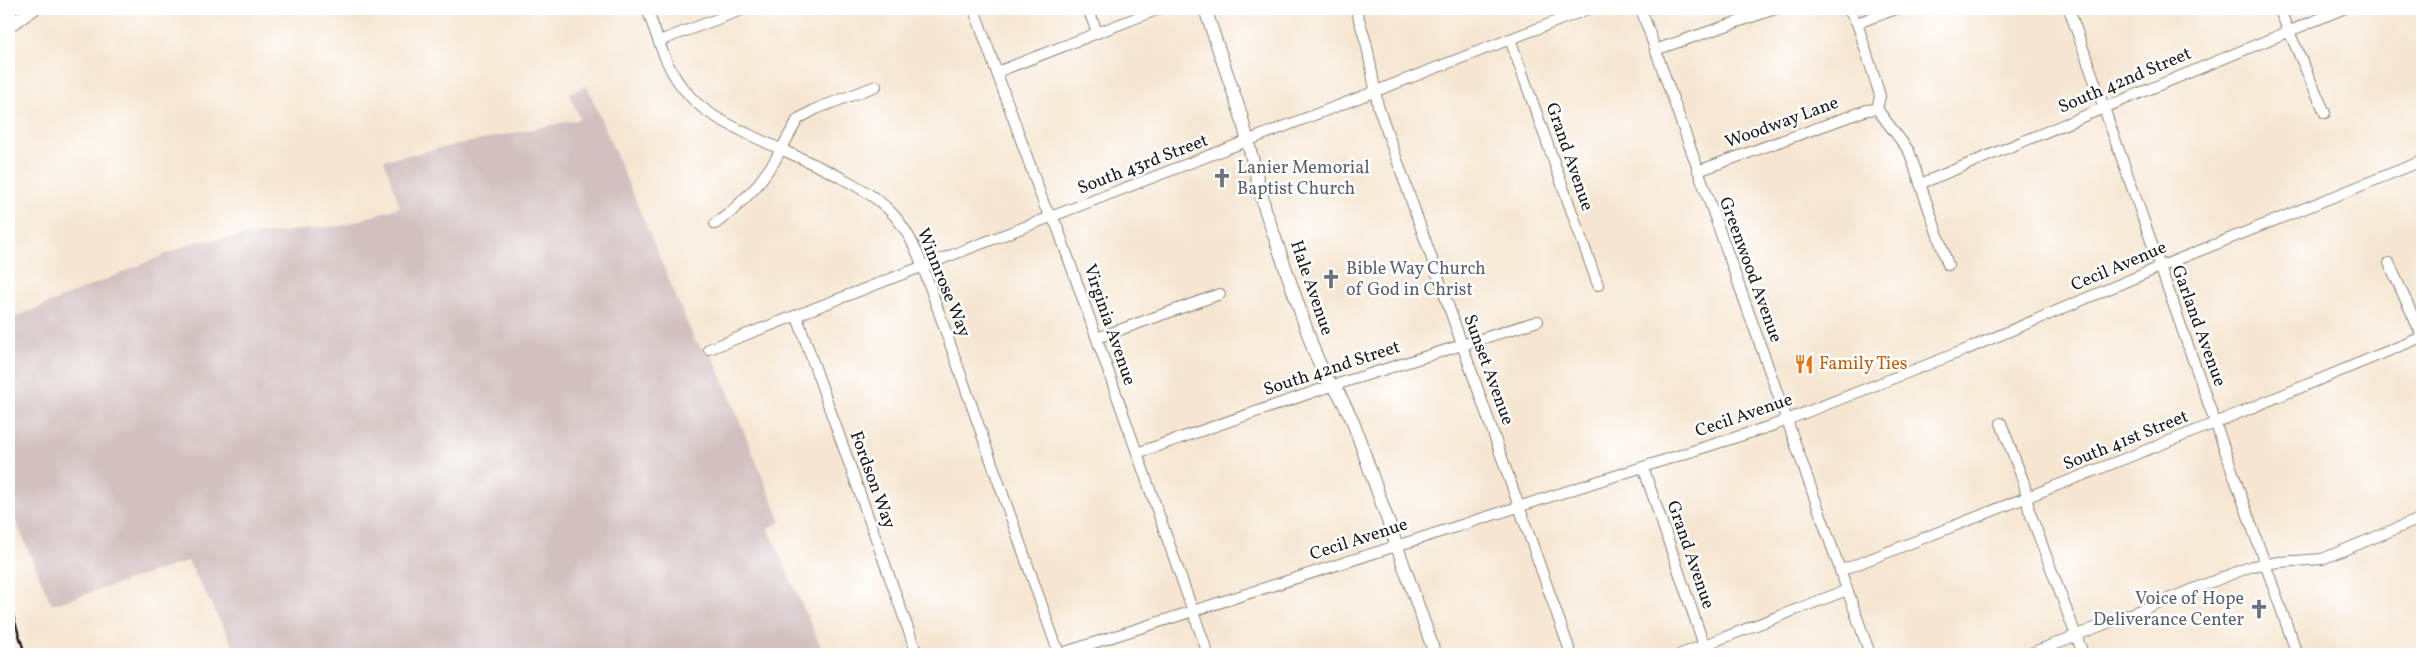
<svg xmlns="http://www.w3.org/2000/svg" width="2431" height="663" viewBox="0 0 2431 663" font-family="Vollkorn,serif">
	<rect width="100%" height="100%" fill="#fff"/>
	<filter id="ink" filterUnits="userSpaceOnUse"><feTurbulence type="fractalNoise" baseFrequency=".02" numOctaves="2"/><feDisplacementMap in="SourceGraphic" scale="10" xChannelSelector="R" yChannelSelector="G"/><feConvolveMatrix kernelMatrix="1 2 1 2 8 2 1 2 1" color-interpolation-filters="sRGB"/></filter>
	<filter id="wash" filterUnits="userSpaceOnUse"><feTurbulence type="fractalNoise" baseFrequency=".0096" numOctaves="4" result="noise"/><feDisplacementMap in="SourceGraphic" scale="20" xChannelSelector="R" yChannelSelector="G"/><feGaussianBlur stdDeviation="1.12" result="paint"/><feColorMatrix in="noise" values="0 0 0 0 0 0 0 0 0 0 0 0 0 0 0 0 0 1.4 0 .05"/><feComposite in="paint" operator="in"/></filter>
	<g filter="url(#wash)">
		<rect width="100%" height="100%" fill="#f6e6d1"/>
		<polygon fill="#d2bfc0" points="587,86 695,341 714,358 781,522 768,528 824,654 232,654 236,651 188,561 52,605 9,506 9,320 195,242 345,225 400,207 384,160 580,119 569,93"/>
	</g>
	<g filter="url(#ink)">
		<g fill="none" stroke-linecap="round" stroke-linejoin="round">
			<defs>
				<g id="minor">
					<path d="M647,9C658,38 666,71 688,94C704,113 726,123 748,134C788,154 857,179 888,209C905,225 915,246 923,267L1059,654"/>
					<polyline points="974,9 1045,207 1057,226 1208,654"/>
					<polyline points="1088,9 1097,32"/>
					<polyline points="1356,9 1367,46 1378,106 1571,654"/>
					<polyline points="1641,9 1870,654"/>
					<polyline points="1848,9 1857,23 1878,89 1880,96 1877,109 1909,151 1948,265"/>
					<polyline points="2069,9 2297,654"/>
					<polyline points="2279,9 2325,113"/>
					<polyline points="1857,23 1896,9"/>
					<polyline points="1510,39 1598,285"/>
					<polyline points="659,41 744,9"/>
					<polyline points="1655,50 1775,9"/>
					<polyline points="997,72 1159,9"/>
					<polyline points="1698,171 1867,110 1877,109"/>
					<polyline points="1920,184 2343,9"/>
					<polyline points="715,224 731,212 756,187 774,162 798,119 816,109 876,86"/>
					<polyline points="2389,263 2422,336"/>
					<polyline points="797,317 917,654"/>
					<polyline points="1097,338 1220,294"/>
					<polyline points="709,349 1588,9"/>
					<polyline points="2001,423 2024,483 2029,510 2083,654"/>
					<polyline points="1137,453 1319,390 1538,321"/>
					<polyline points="1643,467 1707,654"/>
					<polyline points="1840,571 2215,423 2422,337"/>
					<polyline points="1059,654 1774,425 1965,350 2174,261 2422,161"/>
					<polyline points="1681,654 1847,590"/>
					<polyline points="2029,654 2252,566 2279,562 2322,559 2422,518"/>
				</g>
				<g id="tertiary">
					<polyline points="1205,9 1241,115 1265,209 1314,351 1325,376 1339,394 1352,419 1435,654"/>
					<polyline points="9,26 34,9"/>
				</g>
			</defs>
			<use href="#minor" stroke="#898176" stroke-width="12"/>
			<use href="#tertiary" stroke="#898176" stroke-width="14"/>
			<use href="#minor" stroke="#fff" stroke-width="10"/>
			<use href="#tertiary" stroke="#fff" stroke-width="12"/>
			<g stroke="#1c1c1c" stroke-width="2.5">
				<polyline points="9,603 25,654"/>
				<polyline points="9,643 13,654"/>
			</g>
		</g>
	</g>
	<defs>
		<symbol id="church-bare" viewBox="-9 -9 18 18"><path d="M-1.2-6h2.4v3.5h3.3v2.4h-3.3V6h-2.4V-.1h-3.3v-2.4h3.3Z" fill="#6b7280" stroke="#fff" stroke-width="2.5" paint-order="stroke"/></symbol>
		<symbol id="restaurant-bare" viewBox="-9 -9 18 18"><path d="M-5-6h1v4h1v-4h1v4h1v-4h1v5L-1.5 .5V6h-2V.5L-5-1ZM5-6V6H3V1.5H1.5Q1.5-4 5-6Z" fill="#e8710a" stroke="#fff" stroke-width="2.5" paint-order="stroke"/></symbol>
	</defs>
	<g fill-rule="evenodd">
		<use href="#church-bare" x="1208" y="164" width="28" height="28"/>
		<use href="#church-bare" x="1317" y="265" width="28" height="28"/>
		<use href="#restaurant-bare" x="1790" y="350" width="28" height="28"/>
		<use href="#church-bare" x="2245" y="595" width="28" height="28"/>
	</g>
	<g text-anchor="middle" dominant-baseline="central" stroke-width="5" stroke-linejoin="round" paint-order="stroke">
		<g font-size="18" fill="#1c1c1c" stroke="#fff">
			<text transform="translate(2125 81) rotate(-23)">South 42nd Street</text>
			<text transform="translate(1782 123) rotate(-20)">Woodway Lane</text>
			<text transform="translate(1569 157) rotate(71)">Grand Avenue</text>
			<text transform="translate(1143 165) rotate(-21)">South 43rd Street</text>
			<text transform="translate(2119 267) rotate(-23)">Cecil Avenue</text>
			<text transform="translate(1750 270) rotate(70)">Greenwood Avenue</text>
			<text transform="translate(943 283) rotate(68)">Winnrose Way</text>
			<text transform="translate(1311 288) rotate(71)">Hale Avenue</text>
			<text transform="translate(1109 325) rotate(71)">Virginia Avenue</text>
			<text transform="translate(2198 326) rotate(70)">Garland Avenue</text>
			<text transform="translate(1332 369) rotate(-18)">South 42nd Street</text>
			<text transform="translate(1488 370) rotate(70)">Sunset Avenue</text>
			<text transform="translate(1744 416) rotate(-19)">Cecil Avenue</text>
			<text transform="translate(2126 441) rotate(-22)">South 41st Street</text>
			<text transform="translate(872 480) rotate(70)">Fordson Way</text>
			<text transform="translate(1359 540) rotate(-18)">Cecil Avenue</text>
			<text transform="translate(1690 555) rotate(71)">Grand Avenue</text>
		</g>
		<g font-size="18" fill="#5b616d" stroke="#fff" text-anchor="start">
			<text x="1237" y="168">Lanier Memorial<tspan x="1237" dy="21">Baptist Church</tspan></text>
			<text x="1346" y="269">Bible Way Church<tspan x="1346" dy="21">of God in Christ</tspan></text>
			<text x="2244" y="599" text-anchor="end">Voice of Hope<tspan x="2244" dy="21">Deliverance Center</tspan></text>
		</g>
		<g font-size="18" fill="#c56008" stroke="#fff" text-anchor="start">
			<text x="1819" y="364">Family Ties</text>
		</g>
	</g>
	<rect width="2431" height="663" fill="none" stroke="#fff" stroke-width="30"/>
</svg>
